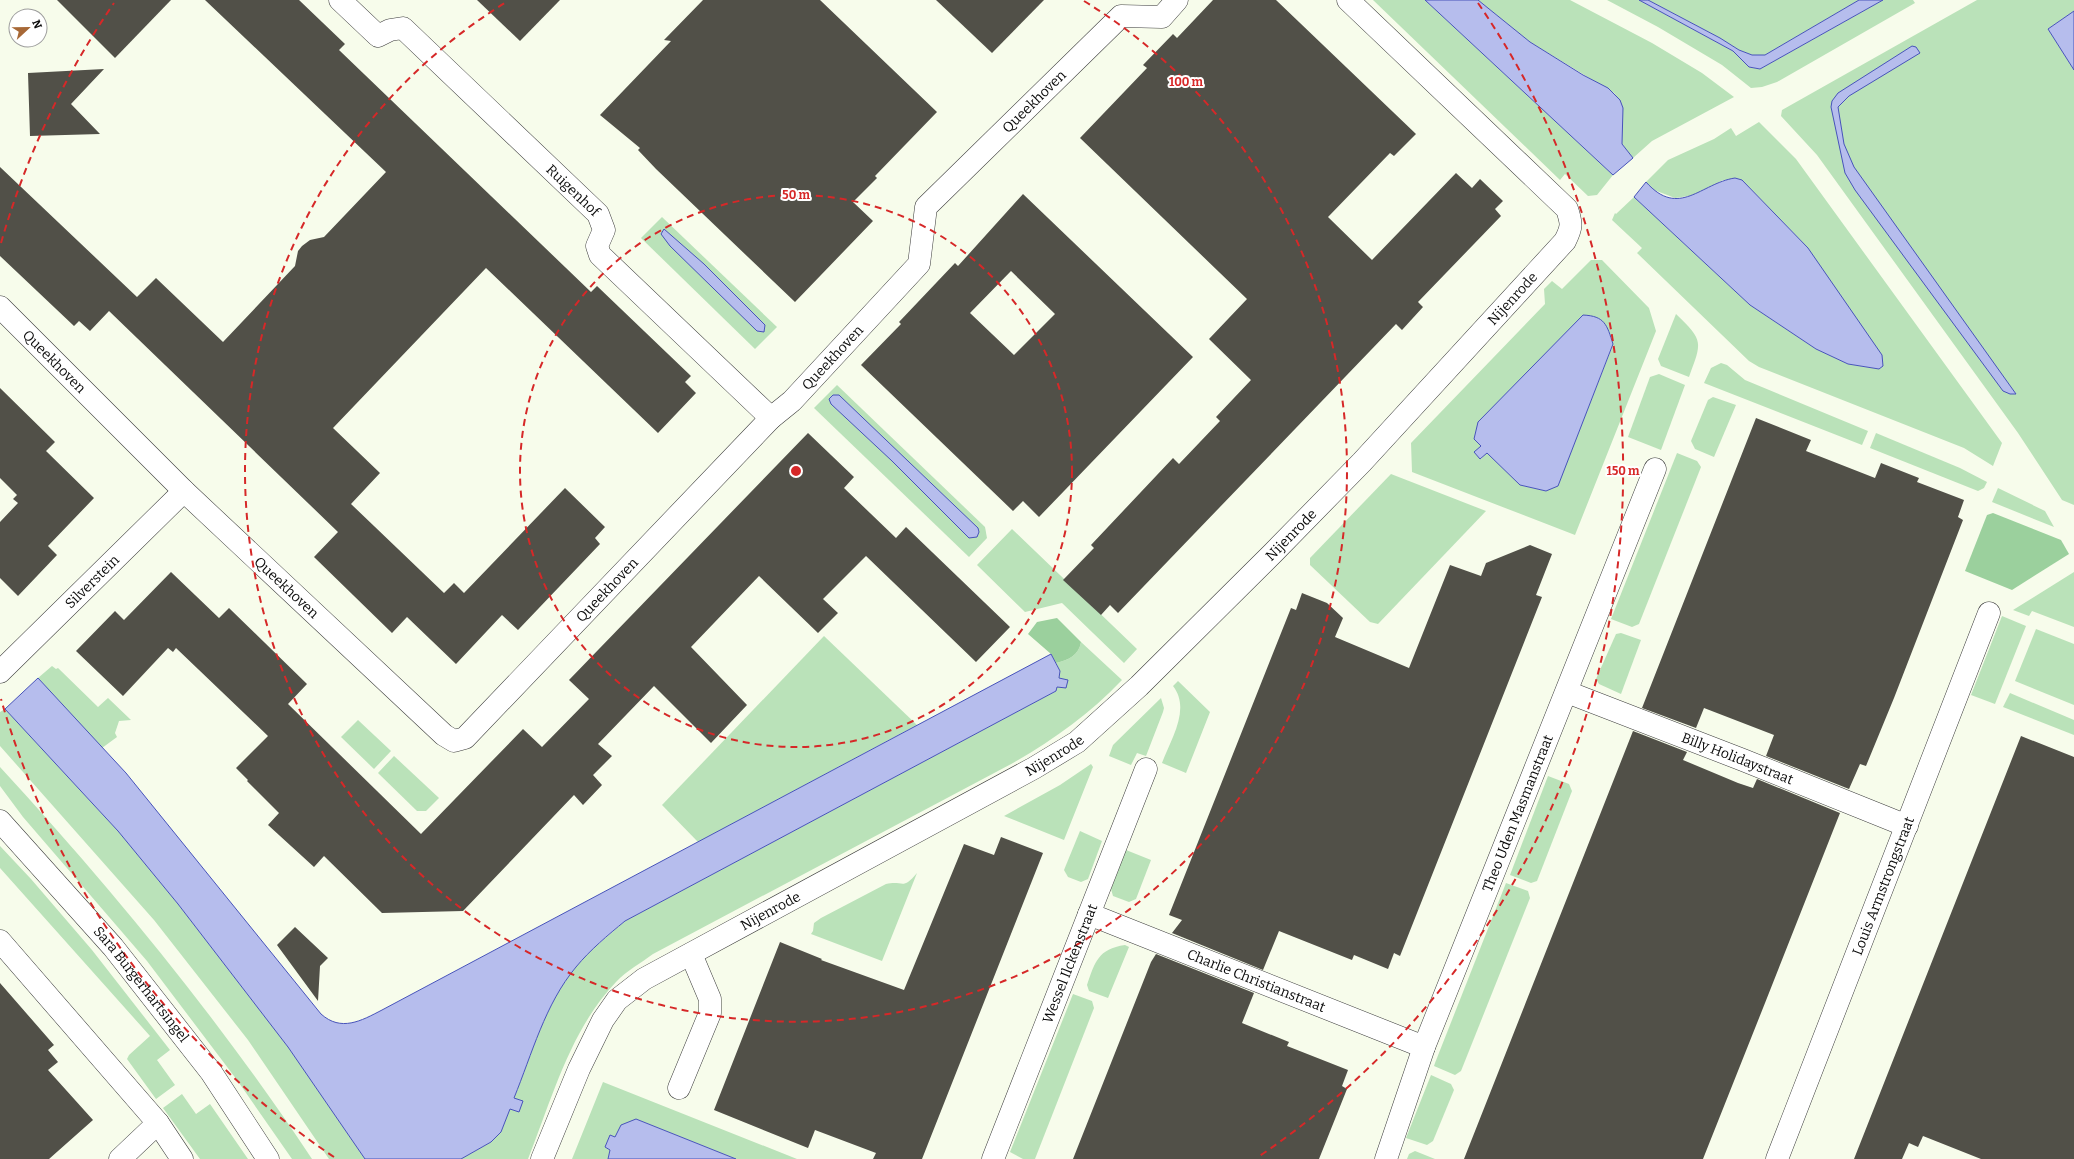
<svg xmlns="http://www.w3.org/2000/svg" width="2074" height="1159" viewBox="0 0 2074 1159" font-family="Bitter,serif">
	<rect width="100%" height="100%" fill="#f7fceb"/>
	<g fill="#bae2b9" fill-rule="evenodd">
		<polygon points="1373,0 1425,0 1613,175 1597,195 1588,196 1565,174 1560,180"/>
		<path d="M1478,0H1570L1652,43L1702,73L1734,97L1652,141L1633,158L1622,144C1620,126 1628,109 1614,93L1530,42Z"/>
		<polygon points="1607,0 1639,0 1733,51 1749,67 1760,69 1883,0 1913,0 1915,3 1777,82 1762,87 1751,88 1722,65 1658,27"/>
		<polygon points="1648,0 1859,0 1765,55 1752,55 1739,50 1720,38"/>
		<polygon points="1977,0 2074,0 2074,11 2048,29 2074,70 2074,505 2062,500 2018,433 1817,155 1781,116 1782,110"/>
		<polygon points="1759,122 1796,159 2002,443 1993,466 1964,448 1759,367 1749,361 1637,253 1642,248 1612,220 1615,213 1616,214 1634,197 1750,305 1816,349 1848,364 1879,369 1808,248 1742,180 1723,180 1695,195 1675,198 1654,190 1646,182 1668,160 1714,139 1731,128 1736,136"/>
		<polygon points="662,217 777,327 755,349 641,238"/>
		<path d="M1591,260H1602L1649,308L1656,331L1575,535L1412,472L1411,443L1545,304L1544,289L1552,281L1562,289ZM1613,345L1568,459L1546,491L1520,485L1487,452L1481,459L1475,452Z"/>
		<path d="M1676,314C1704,341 1702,342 1689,377L1661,366L1658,359Z"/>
		<polygon points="1721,363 1727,365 1745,380 1868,431 1862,445 1704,383 1711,368"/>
		<polygon points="1659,374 1685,385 1661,450 1628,437 1650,377"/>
		<polygon points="837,385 985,527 987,538 969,557 814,408"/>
		<polygon points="1713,397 1736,405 1714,457 1695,449 1691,441 1708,400"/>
		<polygon points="1876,433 1960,468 1987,482 1984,488 1978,491 1870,448"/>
		<polygon points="1677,453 1697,461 1701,467 1639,624 1632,627 1611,619"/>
		<polygon points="1391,474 1486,511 1378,624 1370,622 1310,565 1310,558"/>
		<polygon points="1998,488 2045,511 2054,527 1992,502"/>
		<polygon points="1012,529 1137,649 1124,663 1062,603 1025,612 977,565"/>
		<polygon points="2074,572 2074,627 2032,611 2029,616 2013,610"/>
		<polygon points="2002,616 2026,626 1995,704 1971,695"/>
		<polygon points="2036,629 2074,644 2074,705 2015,681"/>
		<polygon points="1621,633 1641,640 1621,694 1599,684 1596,679 1616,634"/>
		<polygon points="824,636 917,725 698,842 662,805"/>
		<path d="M1081,642L1122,680C1090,714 1053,740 1013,763L653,954C641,963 626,971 616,982C570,1030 552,1099 528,1159H461L491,1142L501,1132L510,1108L519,1111L514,1098C532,1054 545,1004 576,967C590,950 608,936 625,921L1056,691L1060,671L1056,663C1069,660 1079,655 1081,642Z"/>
		<polygon points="52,666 56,669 58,668 98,707 108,698 131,720 119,721 115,733 117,737 102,748 38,678"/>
		<path d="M1178,681L1210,712L1186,773L1162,763C1171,739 1191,709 1173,686Z"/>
		<polygon points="2010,693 2074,720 2074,735 2003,707"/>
		<polygon points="1161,698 1164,708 1163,712 1146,756 1137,753 1131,765 1109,756 1113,745"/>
		<polygon points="5,709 118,831 178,904 288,1047 365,1159 329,1159 248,1040 154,920 0,746 0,712"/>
		<polygon points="358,720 391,751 374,769 341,737"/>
		<polygon points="394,756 439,798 426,811 417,811 378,773"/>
		<polygon points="1091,764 1093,767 1064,840 1004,816 1060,785"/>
		<path d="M0,767C113,890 219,1019 312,1159H292L237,1080L147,961L23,817L0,786Z"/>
		<polygon points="1548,776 1569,784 1572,791 1537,881 1531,883 1510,875"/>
		<polygon points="1080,831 1102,841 1088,879 1081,882 1068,877 1064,870"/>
		<polygon points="0,846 31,879 92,950 170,1050 157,1060 175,1085 156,1099 127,1059 129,1055 150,1036 0,868"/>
		<polygon points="1126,850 1151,860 1136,899 1129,902 1113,896 1111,889"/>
		<path d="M917,873L882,961L811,934L813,931L814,923L821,918L886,884C904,880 902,891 917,873Z"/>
		<polygon points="1506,883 1528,891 1530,898 1461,1071 1455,1075 1434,1066 1435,1063"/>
		<path d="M1125,945L1129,947L1108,998L1089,991L1087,985C1095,962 1098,949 1125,945Z"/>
		<polygon points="1073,994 1092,1001 1094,1008 1035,1159 1023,1159 1010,1152"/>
		<polygon points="1431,1075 1451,1084 1454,1090 1433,1141 1427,1145 1406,1138"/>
		<polygon points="603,1082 797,1159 736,1159 636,1119 615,1137 610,1135 605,1147 610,1150 608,1159 572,1159"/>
		<polygon points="182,1094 196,1114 210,1104 248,1159 200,1159 163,1108"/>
		<polygon points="1415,1151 1435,1159 1407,1159 1409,1154"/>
	</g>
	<g fill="#9bd09d">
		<polygon points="1993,513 2061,540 2069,554 2012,590 1965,571 1987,515"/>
		<path d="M1057,618L1081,642C1079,655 1069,660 1056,663L1051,654L1028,634L1037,622Z"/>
	</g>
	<g fill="#b6bded" stroke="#4753ba">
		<polygon points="1425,0 1478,0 1530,42 1583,75 1608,88 1620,100 1623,108 1622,144 1633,158 1613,175"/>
		<polygon points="1639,0 1648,0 1720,38 1739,50 1752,55 1765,55 1859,0 1883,0 1760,69 1749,67 1733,51"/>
		<polygon points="2074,11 2074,70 2048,29"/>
		<polygon points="1912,46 1916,47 1920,53 1849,96 1838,107 1844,144 1854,167 2016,394 2010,394 2003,391 1855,190 1845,173 1831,107 1832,101 1838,93"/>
		<path d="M1735,178L1742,180L1808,248L1882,355L1883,366L1879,369L1848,364L1816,349L1750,305L1634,197L1646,182C1679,219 1701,183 1735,178Z"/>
		<polygon points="664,229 704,264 765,325 764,332 757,331 670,246 661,234"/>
		<path d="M1583,315C1605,316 1607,325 1613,344L1558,486L1546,491L1520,485L1487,453L1480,459L1474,452L1481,446L1474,439L1478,422Z"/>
		<polygon points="833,395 839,395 978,528 979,532 977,537 969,538 892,461 831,404 829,399"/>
		<path d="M1051,654L1060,671L1059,678L1068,680L1066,688L1057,687L1056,691L625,921C608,935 590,950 576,967C545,1004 532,1054 514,1098L523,1101L519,1112L510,1109L501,1132L491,1142L461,1159H365L288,1047L178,904L118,831L5,709L38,678L126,773L321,1014C341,1032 361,1021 382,1010Z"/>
		<polygon points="636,1119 736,1159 608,1159 610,1150 605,1147 610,1135 615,1137 621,1125"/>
	</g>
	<g fill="#515048" fill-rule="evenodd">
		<polygon points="57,0 171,0 115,58"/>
		<polygon points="205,0 299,0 345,44 339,50 591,292 597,286 691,376 685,382 696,393 658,433 486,268 333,428 380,473 351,504 444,593 454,583 464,593 565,488 605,527 595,538 600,544 518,630 502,615 456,664 407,617 392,633 314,557 338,532 109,311 90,331 79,321 74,326 0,256 0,167 137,297 156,278 223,342 295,266 298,251 302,246 310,240 324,237 386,172"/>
		<polygon points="477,0 560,0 520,41"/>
		<polygon points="703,0 820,0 937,112 875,176 877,178 853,202 873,221 795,302 656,169 638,150 640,148 600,115 671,41 664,40"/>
		<polygon points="936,0 1044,0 992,53"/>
		<polygon points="1213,0 1276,0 1416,134 1394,156 1390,153 1328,217 1372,260 1456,173 1472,188 1480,179 1503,201 1495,209 1501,216 1418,302 1423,307 1402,330 1396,324 1118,613 1110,605 1101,615 1063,580 1094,548 1091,545 1173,458 1179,464 1220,421 1216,417 1251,380 1209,339 1247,299 1080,138 1147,68 1143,65 1173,34 1177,38"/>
		<polygon points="104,69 71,104 100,134 30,136 28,73"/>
		<path d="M1023,194L1193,357L1039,517L1023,501L1013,511L861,365L901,324L899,322L955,263L958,266ZM1011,271L1055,314L1014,355L970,313Z"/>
		<polygon points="0,388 55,442 46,451 94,498 48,546 57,555 18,596 0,578 0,522 18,503 13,499 17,495 0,478"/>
		<polygon points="1756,418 1811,440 1806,451 1875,478 1881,463 1919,478 1917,482 1964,500 1958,517 1963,520 1894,698 1866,766 1860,764 1849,789 1766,756 1774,735 1704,708 1696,728 1642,708"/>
		<polygon points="808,433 854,477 844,488 896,538 906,527 1010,627 976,662 866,556 823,599 838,613 818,633 759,576 691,647 747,705 711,743 654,686 598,744 612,756 593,775 602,785 583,805 574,795 463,911 382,913 324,856 314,867 268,825 279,813 247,781 248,780 236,768 268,736 176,648 173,652 168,648 123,696 76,651 115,611 124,620 171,572 219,618 229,608 307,684 288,704 421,834 523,729 542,747 589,699 569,680"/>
		<polygon points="1530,545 1552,554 1536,595 1542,597 1400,956 1394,953 1388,969 1354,955 1352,960 1279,931 1263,970 1172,933 1182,920 1169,915 1291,608 1296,610 1302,593 1327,603 1343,618 1335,637 1409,668 1450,565 1481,576 1486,563"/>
		<polygon points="1633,731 1687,752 1683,760 1738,783 1753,788 1757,779 1840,813 1765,1003 1703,1159 1464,1159"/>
		<polygon points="2021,736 2074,757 2074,1159 1981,1159 1923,1136 1918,1147 1909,1143 1902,1159 1854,1159"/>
		<polygon points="1001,837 1043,853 922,1159 873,1159 876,1153 815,1130 808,1148 714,1110 780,942 822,959 821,960 904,990 964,844 994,855"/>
		<polygon points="295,927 328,958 320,966 318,1001 277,945"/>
		<polygon points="1156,954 1254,993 1242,1023 1289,1042 1287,1046 1348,1070 1342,1086 1347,1089 1319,1159 1073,1159 1151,962"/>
		<polygon points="0,983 54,1045 48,1050 58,1062 48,1070 93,1120 49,1159 0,1159"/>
	</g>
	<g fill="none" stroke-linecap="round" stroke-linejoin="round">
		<defs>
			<g id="minor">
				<path id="s1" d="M340,0L378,36L390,30L403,28L598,214L604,230L597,246L600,255L771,418"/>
				<path id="s2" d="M0,307L184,491L444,735L454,741L465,738L771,418L792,401L919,264L926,207L1121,16L1162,17L1177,0"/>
				<path id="s3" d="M0,672L184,491"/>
				<path id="s4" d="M1567,692L1743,760L1907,826"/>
				<path id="s5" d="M1089,914L1424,1047"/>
				<polyline points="0,941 158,1123 182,1159"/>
				<polyline points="679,1088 710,1013 710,999 691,954"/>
				<polyline points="120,1159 158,1123"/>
				<path id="s6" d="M542,1159L579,1069L603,1020L617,1000L644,979L1034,768L1077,742L1139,686L1273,553L1362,462L1565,241C1572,227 1572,224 1567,209L1348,0"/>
				<path id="s7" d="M993,1159L1146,769"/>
				<path id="s8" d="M1386,1159L1424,1047L1655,469"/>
				<path id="s9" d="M1777,1159L1989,613"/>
			</g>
			<g id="tertiary">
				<path id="s10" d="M0,821L113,947L211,1072L268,1159"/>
			</g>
		</defs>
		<use href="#minor" stroke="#3d3d3d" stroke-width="23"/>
		<use href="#tertiary" stroke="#3d3d3d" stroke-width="23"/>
		<use href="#minor" stroke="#fff" stroke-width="22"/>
		<use href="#tertiary" stroke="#fff" stroke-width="22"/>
	</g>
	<g fill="none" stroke="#d62828" stroke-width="2" stroke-dasharray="7 5">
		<circle cx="796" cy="471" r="276"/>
		<path d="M1084 1A551 551 0 1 1 508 1"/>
		<path d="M334 1157A827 827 0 0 1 1 699M1 243A827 827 0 0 1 114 3M1478 3A827 827 0 0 1 1258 1157"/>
	</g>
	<g text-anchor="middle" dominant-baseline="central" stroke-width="4" stroke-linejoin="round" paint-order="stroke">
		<g font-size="14" fill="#0a0a0a" stroke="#fff">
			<text stroke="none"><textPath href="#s2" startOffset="1505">Queekhoven</textPath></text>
			<text stroke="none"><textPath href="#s1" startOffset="314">Ruigenhof</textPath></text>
			<text stroke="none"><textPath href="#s6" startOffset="1326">Nijenrode</textPath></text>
			<text stroke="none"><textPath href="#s2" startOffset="1169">Queekhoven</textPath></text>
			<text stroke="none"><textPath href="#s2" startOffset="77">Queekhoven</textPath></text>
			<text stroke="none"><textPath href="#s6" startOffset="1002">Nijenrode</textPath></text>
			<text stroke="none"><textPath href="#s3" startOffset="129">Silverstein</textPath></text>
			<text stroke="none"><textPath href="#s2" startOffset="401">Queekhoven</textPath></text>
			<text stroke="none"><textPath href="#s2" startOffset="845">Queekhoven</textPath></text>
			<text stroke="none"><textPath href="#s6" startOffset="678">Nijenrode</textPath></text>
			<text stroke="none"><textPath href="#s4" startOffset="183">Billy Holidaystraat</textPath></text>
			<text stroke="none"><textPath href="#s8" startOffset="370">Theo Uden Masmanstraat</textPath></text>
			<text stroke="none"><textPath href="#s9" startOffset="293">Louis Armstrongstraat</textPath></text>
			<text stroke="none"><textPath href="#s6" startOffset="354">Nijenrode</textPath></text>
			<text stroke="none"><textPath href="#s7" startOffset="210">Wessel Ilckenstraat</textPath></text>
			<text stroke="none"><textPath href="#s5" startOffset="180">Charlie Christianstraat</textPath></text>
			<text stroke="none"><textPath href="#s10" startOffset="216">Sara Burgerhartsingel</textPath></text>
		</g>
	</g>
	<circle cx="796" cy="471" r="6" fill="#d62828" stroke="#fff" stroke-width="2"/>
	<g font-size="12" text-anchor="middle" font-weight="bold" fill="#d62828" stroke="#fff" stroke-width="4" stroke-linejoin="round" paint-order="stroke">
		<text x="1186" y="86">100 m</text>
		<text x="796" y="199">50 m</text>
		<text x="1623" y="475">150 m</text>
	</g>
	<g transform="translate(28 28) rotate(68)"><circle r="19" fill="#ffffff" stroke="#9d9d9d"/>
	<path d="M0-3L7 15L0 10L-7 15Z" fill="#a76836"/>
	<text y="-6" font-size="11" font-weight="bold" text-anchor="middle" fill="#0a0a0a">N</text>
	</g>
</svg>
